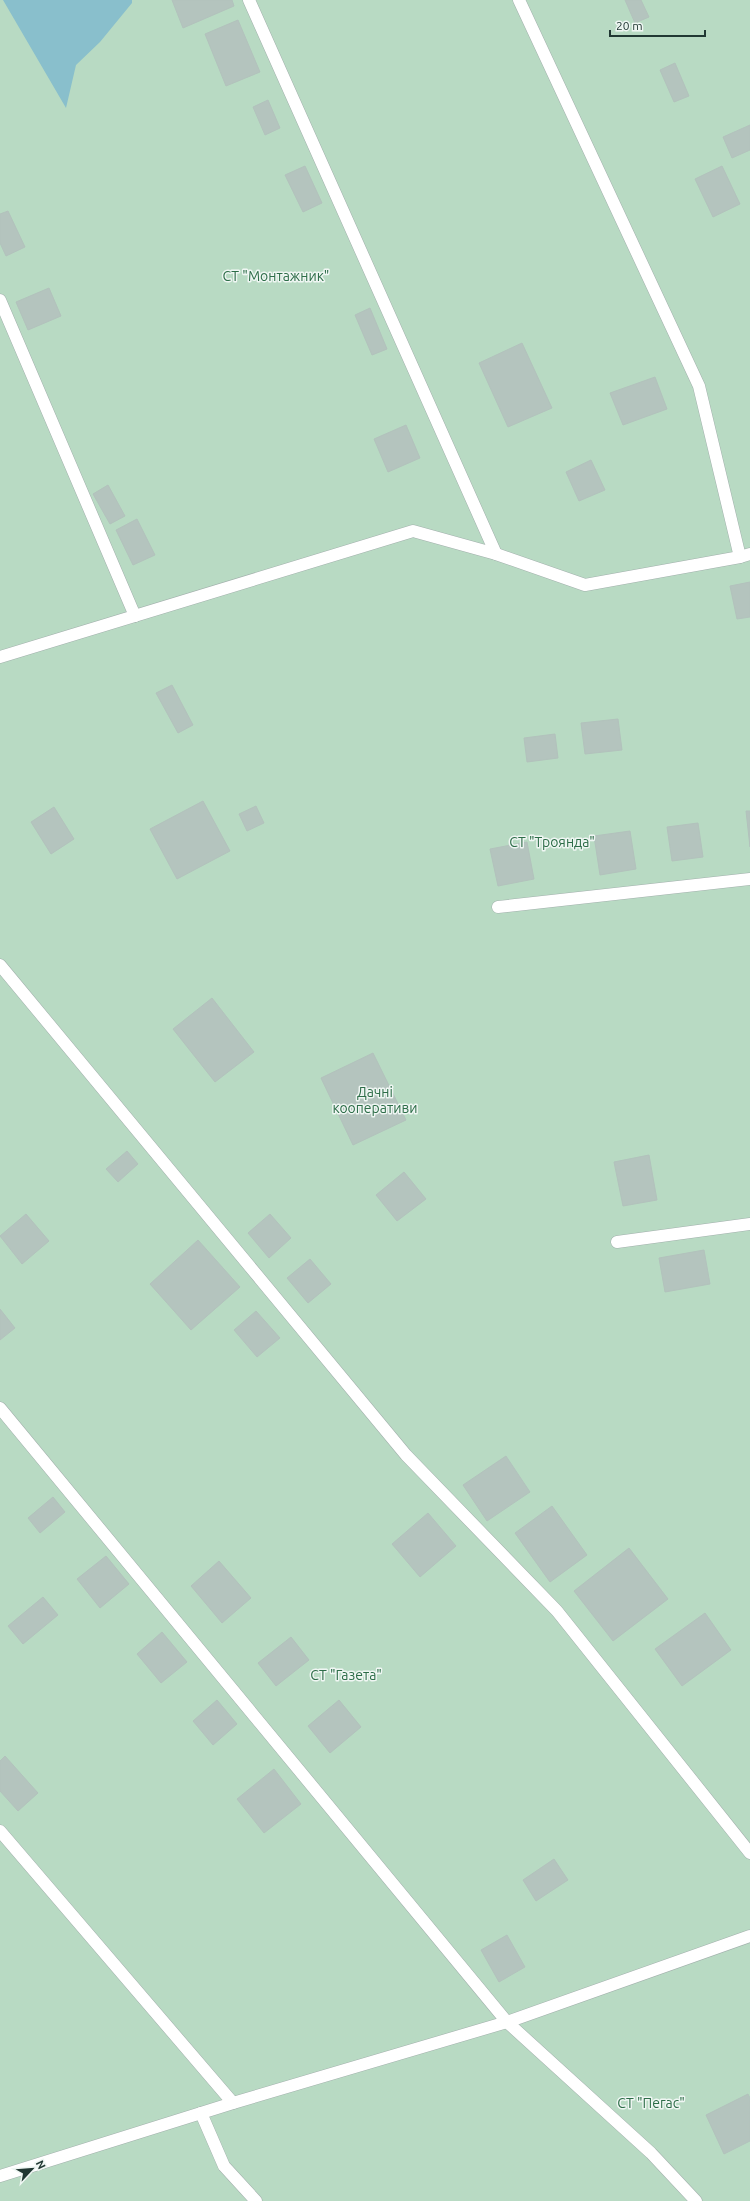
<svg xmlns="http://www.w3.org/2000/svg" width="750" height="2201" viewBox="0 0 750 2201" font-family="Ubuntu,sans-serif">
	<rect width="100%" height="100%" fill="#dfe9e5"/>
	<rect fill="#b8dac3" x="0" y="0" width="750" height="2201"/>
	<polygon fill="#89bfcc" points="3,0 132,0 132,3 100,42 76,65 66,108"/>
	<g fill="#b4c4be" stroke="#b2c2bc">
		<polygon points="172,0 232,0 234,6 183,28"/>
		<polygon points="625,0 641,0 649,17 635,23"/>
		<polygon points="238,20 260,72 226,86 205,34"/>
		<polygon points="675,63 689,96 674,102 660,70"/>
		<polygon points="268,100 280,128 265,135 253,107"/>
		<polygon points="750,125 750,150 732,158 723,137"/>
		<polygon points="305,166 322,203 303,212 285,175"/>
		<polygon points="722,166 740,204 713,217 695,179"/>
		<polygon points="8,211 25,247 6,256 0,243 0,214"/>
		<polygon points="49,288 61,316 28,330 16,302"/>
		<polygon points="370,308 387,349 372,355 355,315"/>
		<polygon points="522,343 552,408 508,427 479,363"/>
		<polygon points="655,377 667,409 623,425 610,393"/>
		<polygon points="406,425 420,458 388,472 374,439"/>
		<polygon points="591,460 605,490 579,501 566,472"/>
		<polygon points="108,485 125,516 110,524 93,494"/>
		<polygon points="137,519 155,555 133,565 116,530"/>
		<polygon points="750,582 750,617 737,619 730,586"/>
		<polygon points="172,685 193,725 178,733 156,693"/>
		<polygon points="618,719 622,750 585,754 581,723"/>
		<polygon points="555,734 558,758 527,762 524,738"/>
		<polygon points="203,801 230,851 177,879 150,829"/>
		<polygon points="256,806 264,823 247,831 239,814"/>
		<polygon points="54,807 74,839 51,854 31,822"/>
		<polygon points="746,811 750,811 750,847"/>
		<polygon points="698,823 703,857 672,861 667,827"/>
		<polygon points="630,831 636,869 600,875 594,836"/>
		<polygon points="527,842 534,879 498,886 490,849"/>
		<polygon points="212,998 254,1052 215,1082 173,1029"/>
		<polygon points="373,1053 406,1120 353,1145 321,1078"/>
		<polygon points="127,1151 138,1164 118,1182 106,1169"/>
		<polygon points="649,1155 657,1200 623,1206 614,1162"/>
		<polygon points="404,1172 426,1199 397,1221 376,1195"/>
		<polygon points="26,1214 49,1241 22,1264 0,1236"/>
		<polygon points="270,1214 291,1238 269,1258 248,1233"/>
		<polygon points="198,1240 240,1287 191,1330 150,1284"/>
		<polygon points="704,1250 710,1284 665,1292 659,1258"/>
		<polygon points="310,1259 331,1284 308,1303 287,1278"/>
		<polygon points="0,1309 15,1328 0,1340"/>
		<polygon points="256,1311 280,1338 257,1357 234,1330"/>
		<polygon points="506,1456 530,1492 487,1521 463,1485"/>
		<polygon points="53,1497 65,1512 40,1533 28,1518"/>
		<polygon points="552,1506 587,1555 550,1582 515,1533"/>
		<polygon points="428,1513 456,1546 420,1577 392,1544"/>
		<polygon points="629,1548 668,1599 613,1641 574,1591"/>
		<polygon points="106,1556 129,1584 100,1608 77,1579"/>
		<polygon points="219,1561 251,1598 222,1623 191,1586"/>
		<polygon points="43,1597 58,1615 23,1644 8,1626"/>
		<polygon points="705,1613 731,1650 682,1686 655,1649"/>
		<polygon points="162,1632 187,1662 161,1683 137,1654"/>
		<polygon points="291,1637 309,1660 276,1686 258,1663"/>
		<polygon points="217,1700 237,1724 213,1745 193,1721"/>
		<polygon points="339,1700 361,1727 330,1753 308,1726"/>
		<polygon points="5,1756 38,1793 18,1811 0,1791 0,1761"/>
		<polygon points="274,1769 301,1804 264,1833 237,1799"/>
		<polygon points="554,1859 568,1880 536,1901 523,1880"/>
		<polygon points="507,1935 525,1967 499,1982 481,1950"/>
		<polygon points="748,2094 750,2098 750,2141 724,2154 706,2115"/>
	</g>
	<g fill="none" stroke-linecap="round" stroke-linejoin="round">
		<defs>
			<g id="minor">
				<polyline points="249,0 496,554"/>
				<polyline points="519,0 699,386 740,557"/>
				<polyline points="0,300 135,616"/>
				<polyline points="0,657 413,531 496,554 585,585 740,557 750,554"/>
				<polyline points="498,907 750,879"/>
				<polyline points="0,965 406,1455 557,1611 750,1853"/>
				<polyline points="617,1242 750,1224"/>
				<polyline points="0,1408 507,2022 651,2153 696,2201"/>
				<polyline points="0,1831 233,2103"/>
				<polyline points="201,2113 224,2166 256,2201"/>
				<polyline points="0,2176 233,2103 507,2022 750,1936"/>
			</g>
		</defs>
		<use href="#minor" stroke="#a2b0ac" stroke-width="13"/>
		<use href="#minor" stroke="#fff" stroke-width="12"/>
	</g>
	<g text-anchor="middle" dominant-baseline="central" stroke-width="3" stroke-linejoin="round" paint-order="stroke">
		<g font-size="14" fill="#2d6d48" stroke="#eff6f3">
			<text x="276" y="276">СТ "Монтажник"</text>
			<text x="552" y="842">СТ "Троянда"</text>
			<text x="375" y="1092">Дачні<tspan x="375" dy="16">кооперативи</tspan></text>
			<text x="346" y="1675">СТ "Газета"</text>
			<text x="651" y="2103">СТ "Пегас"</text>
		</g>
	</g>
	<g transform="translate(32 2169) rotate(64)" stroke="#eff6f3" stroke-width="3" paint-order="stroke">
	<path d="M0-3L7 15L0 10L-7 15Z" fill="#213833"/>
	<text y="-6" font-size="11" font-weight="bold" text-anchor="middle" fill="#213833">N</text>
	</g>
	<path d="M610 30v6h95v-6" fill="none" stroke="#213833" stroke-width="2"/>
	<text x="616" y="30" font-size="12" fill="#213833" stroke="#eff6f3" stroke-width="3" paint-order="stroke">20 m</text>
</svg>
